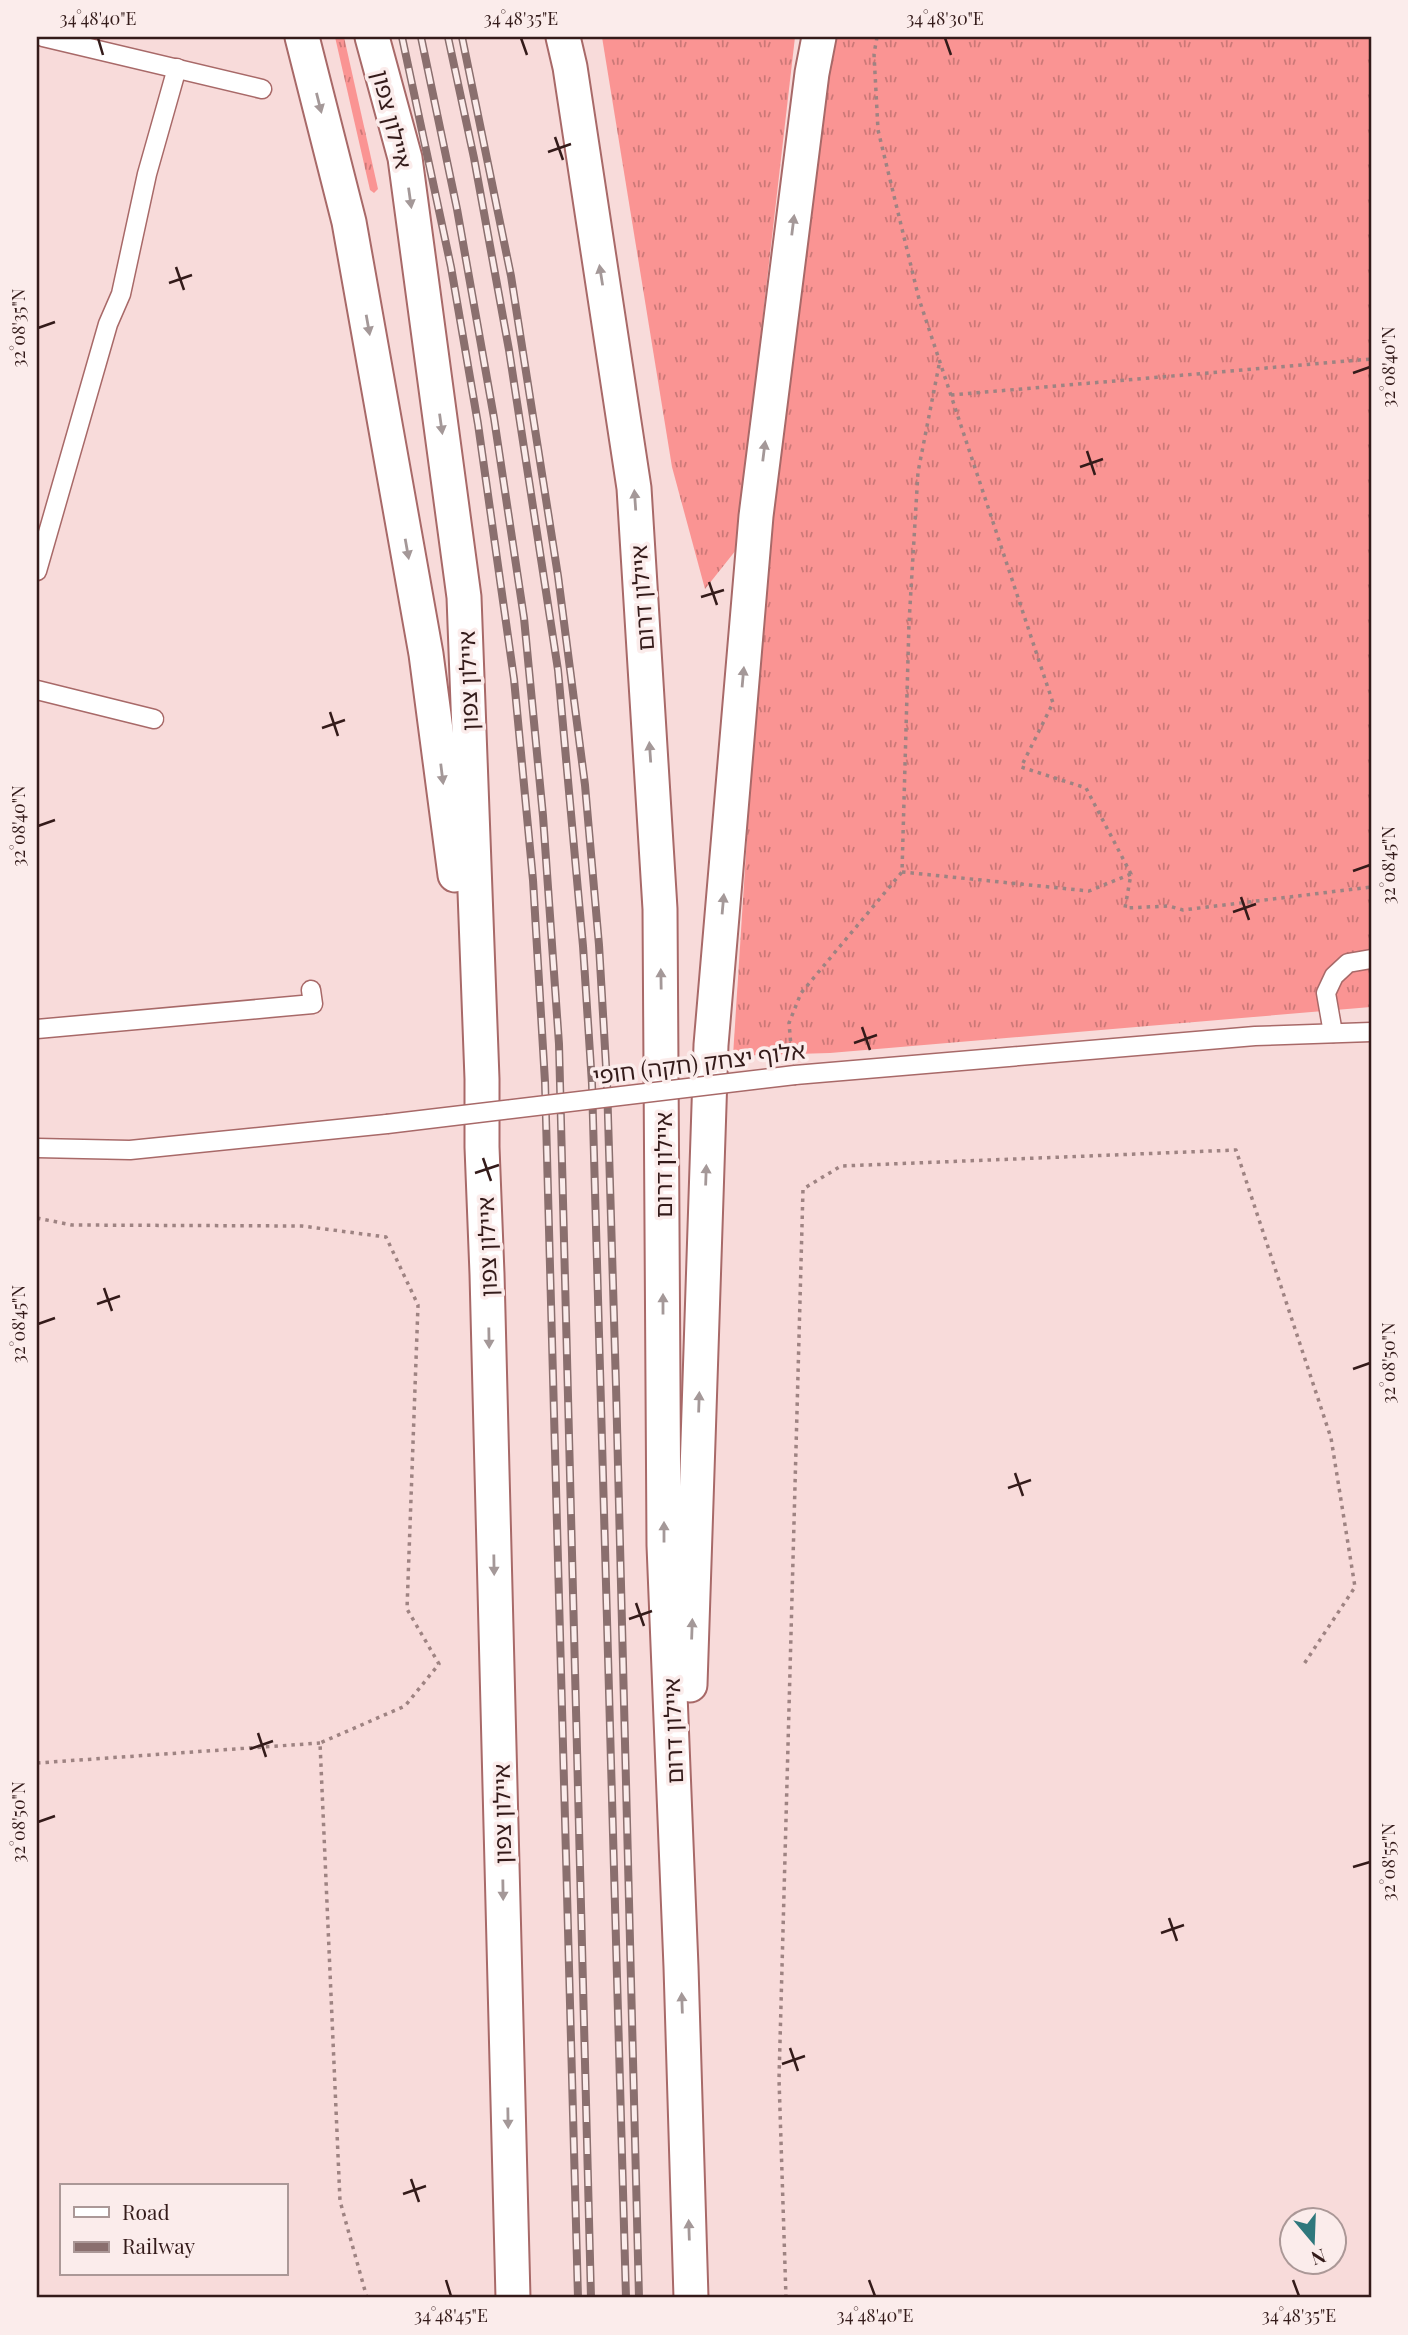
<svg xmlns="http://www.w3.org/2000/svg" width="1408" height="2335" viewBox="0 0 1408 2335" font-family="'Playfair Display','Noto Sans Hebrew',serif">
	<defs>
		<pattern id="grass-tufts" width="24" height="20" patternUnits="userSpaceOnUse" patternTransform="scale(1.75)"><rect width="24" height="20" fill="#fa9493"/><path d="M3 7l-1-3M5 7V3M7 7l1-3M15 17l-1-3M17 17v-4M19 17l1-3" fill="none" stroke="#cb7877"/></pattern>
	</defs>
	<rect width="100%" height="100%" fill="#f8dbda"/>
	<g fill="url(#grass-tufts)">
		<polygon points="335,37 344,37 378,189 374,193 370,190"/>
		<polygon points="602,37 795,37 736,550 705,589 672,467"/>
		<polygon points="829,37 1371,37 1371,1007 830,1053 733,1056 765,556"/>
	</g>
	<g fill="none" stroke-linecap="round" stroke-linejoin="round">
		<defs>
			<g id="minor">
				<polyline points="43,37 262,89"/>
				<polyline points="37,571 108,324 121,294 147,174 177,68"/>
				<polyline points="37,690 154,719"/>
				<polyline points="37,1029 313,1004 311,990"/>
				<polyline points="1333,1033 1326,993 1334,976 1348,963 1371,959"/>
				<polyline points="795,1075 1255,1036 1371,1032"/>
				<polyline points="37,1148 130,1150 387,1124"/>
			</g>
			<g id="motorway">
				<polyline points="302,37 349,222 426,654 455,875"/>
				<polyline points="372,37 405,158 464,597 482,1079 482,1147 487,1274 513,2298"/>
				<polyline points="563,37 570,67 634,488 660,909 664,1545 681,1967 691,2298"/>
				<polyline points="690,1685 711,1045 756,516 812,73 819,37"/>
			</g>
		</defs>
		<use href="#minor" stroke="#a86968" stroke-width="21"/>
		<use href="#motorway" stroke="#a86968" stroke-width="37"/>
		<g stroke="#9e8382" stroke-width="3.5" stroke-dasharray="3.5 5" stroke-linecap="butt">
			<polyline points="877,37 874,54 878,130 919,299 1053,703 1021,767 1086,788 1131,874 1125,908 1169,906 1183,910 1371,887"/>
			<polyline points="951,395 1371,359"/>
			<polyline points="902,872 1089,891 1131,874"/>
			<polyline points="792,1058 789,1023 801,993 902,872 909,623 918,472 940,360"/>
			<polyline points="37,1218 72,1225 302,1226 386,1237 418,1305 407,1609 439,1664 405,1706 320,1743 340,2201 367,2298"/>
			<polyline points="37,1763 320,1743"/>
			<polyline points="786,2298 779,2079 803,1189 841,1166 1236,1150 1331,1438 1355,1587 1304,1664"/>
		</g>
		<use href="#minor" stroke="#fff" stroke-width="18"/>
		<use href="#motorway" stroke="#fff" stroke-width="33"/>
		<defs>
			<g id="rail">
				<polyline points="402,37 451,267 478,424 514,679 533,880 545,1082 578,2298"/>
				<polyline points="421,37 457,209 494,418 524,618 543,816 559,1044 591,2298"/>
				<polyline points="448,37 474,158 509,350 558,670 583,946 592,1084 626,2298"/>
				<polyline points="462,37 511,276 558,576 585,785 599,945 607,1083 616,1386 639,2298"/>
			</g>
		</defs>
		<use href="#rail" stroke="#8a6f6e" stroke-width="8"/>
		<use href="#rail" stroke="#fbeceb" stroke-width="5" stroke-dasharray="16" stroke-linecap="butt"/>
		<defs>
			<polyline id="minor-bridge" points="387,1124 795,1075"/>
		</defs>
		<use href="#minor-bridge" stroke="#a86968" stroke-width="21" stroke-linecap="butt"/>
		<use href="#minor-bridge" stroke="#fff" stroke-width="18"/>
	</g>
	<defs><path id="oneway-solid" d="M-6-.8H1V-3.2L6.5 0L1 3.2V.8H-6Z" transform="scale(1.75)"/></defs>
	<g fill="#a49898">
		<use href="#oneway-solid" transform="translate(319 103) rotate(76)"/>
		<use href="#oneway-solid" transform="translate(410 198) rotate(82)"/>
		<use href="#oneway-solid" transform="translate(793 225) rotate(-83)"/>
		<use href="#oneway-solid" transform="translate(601 275) rotate(-99)"/>
		<use href="#oneway-solid" transform="translate(368 325) rotate(80)"/>
		<use href="#oneway-solid" transform="translate(441 424) rotate(82)"/>
		<use href="#oneway-solid" transform="translate(764 451) rotate(-83)"/>
		<use href="#oneway-solid" transform="translate(635 500) rotate(-94)"/>
		<use href="#oneway-solid" transform="translate(407 549) rotate(80)"/>
		<use href="#oneway-solid" transform="translate(743 677) rotate(-85)"/>
		<use href="#oneway-solid" transform="translate(650 752) rotate(-94)"/>
		<use href="#oneway-solid" transform="translate(442 774) rotate(83)"/>
		<use href="#oneway-solid" transform="translate(723 904) rotate(-85)"/>
		<use href="#oneway-solid" transform="translate(661 979) rotate(-91)"/>
		<use href="#oneway-solid" transform="translate(706 1175) rotate(-88)"/>
		<use href="#oneway-solid" transform="translate(663 1304) rotate(-90)"/>
		<use href="#oneway-solid" transform="translate(489 1338) rotate(89)"/>
		<use href="#oneway-solid" transform="translate(699 1402) rotate(-88)"/>
		<use href="#oneway-solid" transform="translate(664 1532) rotate(-90)"/>
		<use href="#oneway-solid" transform="translate(494 1565) rotate(89)"/>
		<use href="#oneway-solid" transform="translate(692 1629) rotate(-88)"/>
		<use href="#oneway-solid" transform="translate(503 1890) rotate(89)"/>
		<use href="#oneway-solid" transform="translate(682 2003) rotate(-92)"/>
		<use href="#oneway-solid" transform="translate(508 2118) rotate(89)"/>
		<use href="#oneway-solid" transform="translate(689 2230) rotate(-92)"/>
	</g>
	<path fill="none" stroke="#341b1a" stroke-width="2.5" d="M98,38L103,55M521,38L527,55M945,38L951,55M555,137L563,160M548,152L571,144M176,267L184,290M169,283L192,275M38,328L55,322M1353,373L1370,367M1087,451L1095,475M1080,467L1103,459M709,582L717,605M701,597L724,590M330,712L338,736M322,728L345,720M38,826L55,820M1353,871L1370,865M1241,897L1249,920M1233,912L1256,904M862,1027L870,1050M854,1043L877,1035M483,1158L491,1181M475,1173L499,1165M104,1288L112,1311M97,1304L120,1296M38,1324L55,1318M1353,1369L1370,1363M1015,1473L1023,1496M1008,1488L1031,1480M636,1603L644,1626M629,1619L652,1611M258,1733L266,1757M250,1749L273,1741M38,1822L55,1816M1353,1867L1370,1862M1169,1918L1177,1941M1161,1933L1184,1925M790,2048L798,2071M782,2064L805,2056M411,2179L419,2202M403,2194L426,2186M446,2280L451,2296M869,2280L875,2296M1293,2280L1299,2296"/>
	<g text-anchor="middle" dominant-baseline="central" stroke-width="7" stroke-linejoin="round" paint-order="stroke">
		<g font-size="23" fill="#341b1a" stroke="#fbeceb">
			<text transform="translate(393 119) rotate(76)">איילון צפון</text>
			<text transform="translate(641 598) rotate(-94)">איילון דרום</text>
			<text transform="translate(467 681) rotate(-92)">איילון צפון</text>
			<text transform="translate(699 1062) rotate(-7)">אלוף יצחק (חקה) חופי</text>
			<text transform="translate(662 1165) rotate(-90)">איילון דרום</text>
			<text transform="translate(486 1247) rotate(-92)">איילון צפון</text>
			<text transform="translate(672 1731) rotate(-92)">איילון דרום</text>
			<text transform="translate(501 1814) rotate(-91)">איילון צפון</text>
		</g>
	</g>
	<rect width="1408" height="2335" fill="none" stroke="#fbeceb" stroke-width="77"/>
	<rect x="60" y="2184" width="228" height="91" fill="#fbeceb" stroke="#ab9897" stroke-width="2"/>
	<rect x="74" y="2207" width="35" height="10" fill="#ffffff" stroke="#ab9897" stroke-width="2"/>
	<text x="122" y="2220" font-size="21" fill="#341b1a">Road</text>
	<rect x="74" y="2242" width="35" height="10" fill="#8a6f6e" stroke="#ab9897" stroke-width="2"/>
	<text x="122" y="2254" font-size="21" fill="#341b1a">Railway</text>
	<g transform="translate(1313 2241) rotate(161)"><circle r="33" fill="#fbeceb" stroke="#ab9897" stroke-width="2"/>
	<path d="M0-5L12 26L0 18L-12 26Z" fill="#2f787d"/>
	<text y="-10" font-size="19" font-weight="bold" text-anchor="middle" fill="#341b1a">N</text>
	</g>
	<rect x="38" y="38" width="1332" height="2258" fill="none" stroke="#341b1a" stroke-width="2.5"/>
	<g font-size="18" text-anchor="middle" fill="#341b1a">
		<text x="98" y="25">34°48'40"E</text>
		<text x="521" y="25">34°48'35"E</text>
		<text x="945" y="25">34°48'30"E</text>
		<text transform="translate(19 328) rotate(-90)" y="6">32°08'35"N</text>
		<text transform="translate(1389 367) rotate(-90)" y="6">32°08'40"N</text>
		<text transform="translate(19 826) rotate(-90)" y="6">32°08'40"N</text>
		<text transform="translate(1389 865) rotate(-90)" y="6">32°08'45"N</text>
		<text transform="translate(19 1324) rotate(-90)" y="6">32°08'45"N</text>
		<text transform="translate(1389 1363) rotate(-90)" y="6">32°08'50"N</text>
		<text transform="translate(19 1822) rotate(-90)" y="6">32°08'50"N</text>
		<text transform="translate(1389 1862) rotate(-90)" y="6">32°08'55"N</text>
		<text x="451" y="2322">34°48'45"E</text>
		<text x="875" y="2322">34°48'40"E</text>
		<text x="1299" y="2322">34°48'35"E</text>
	</g>
</svg>
